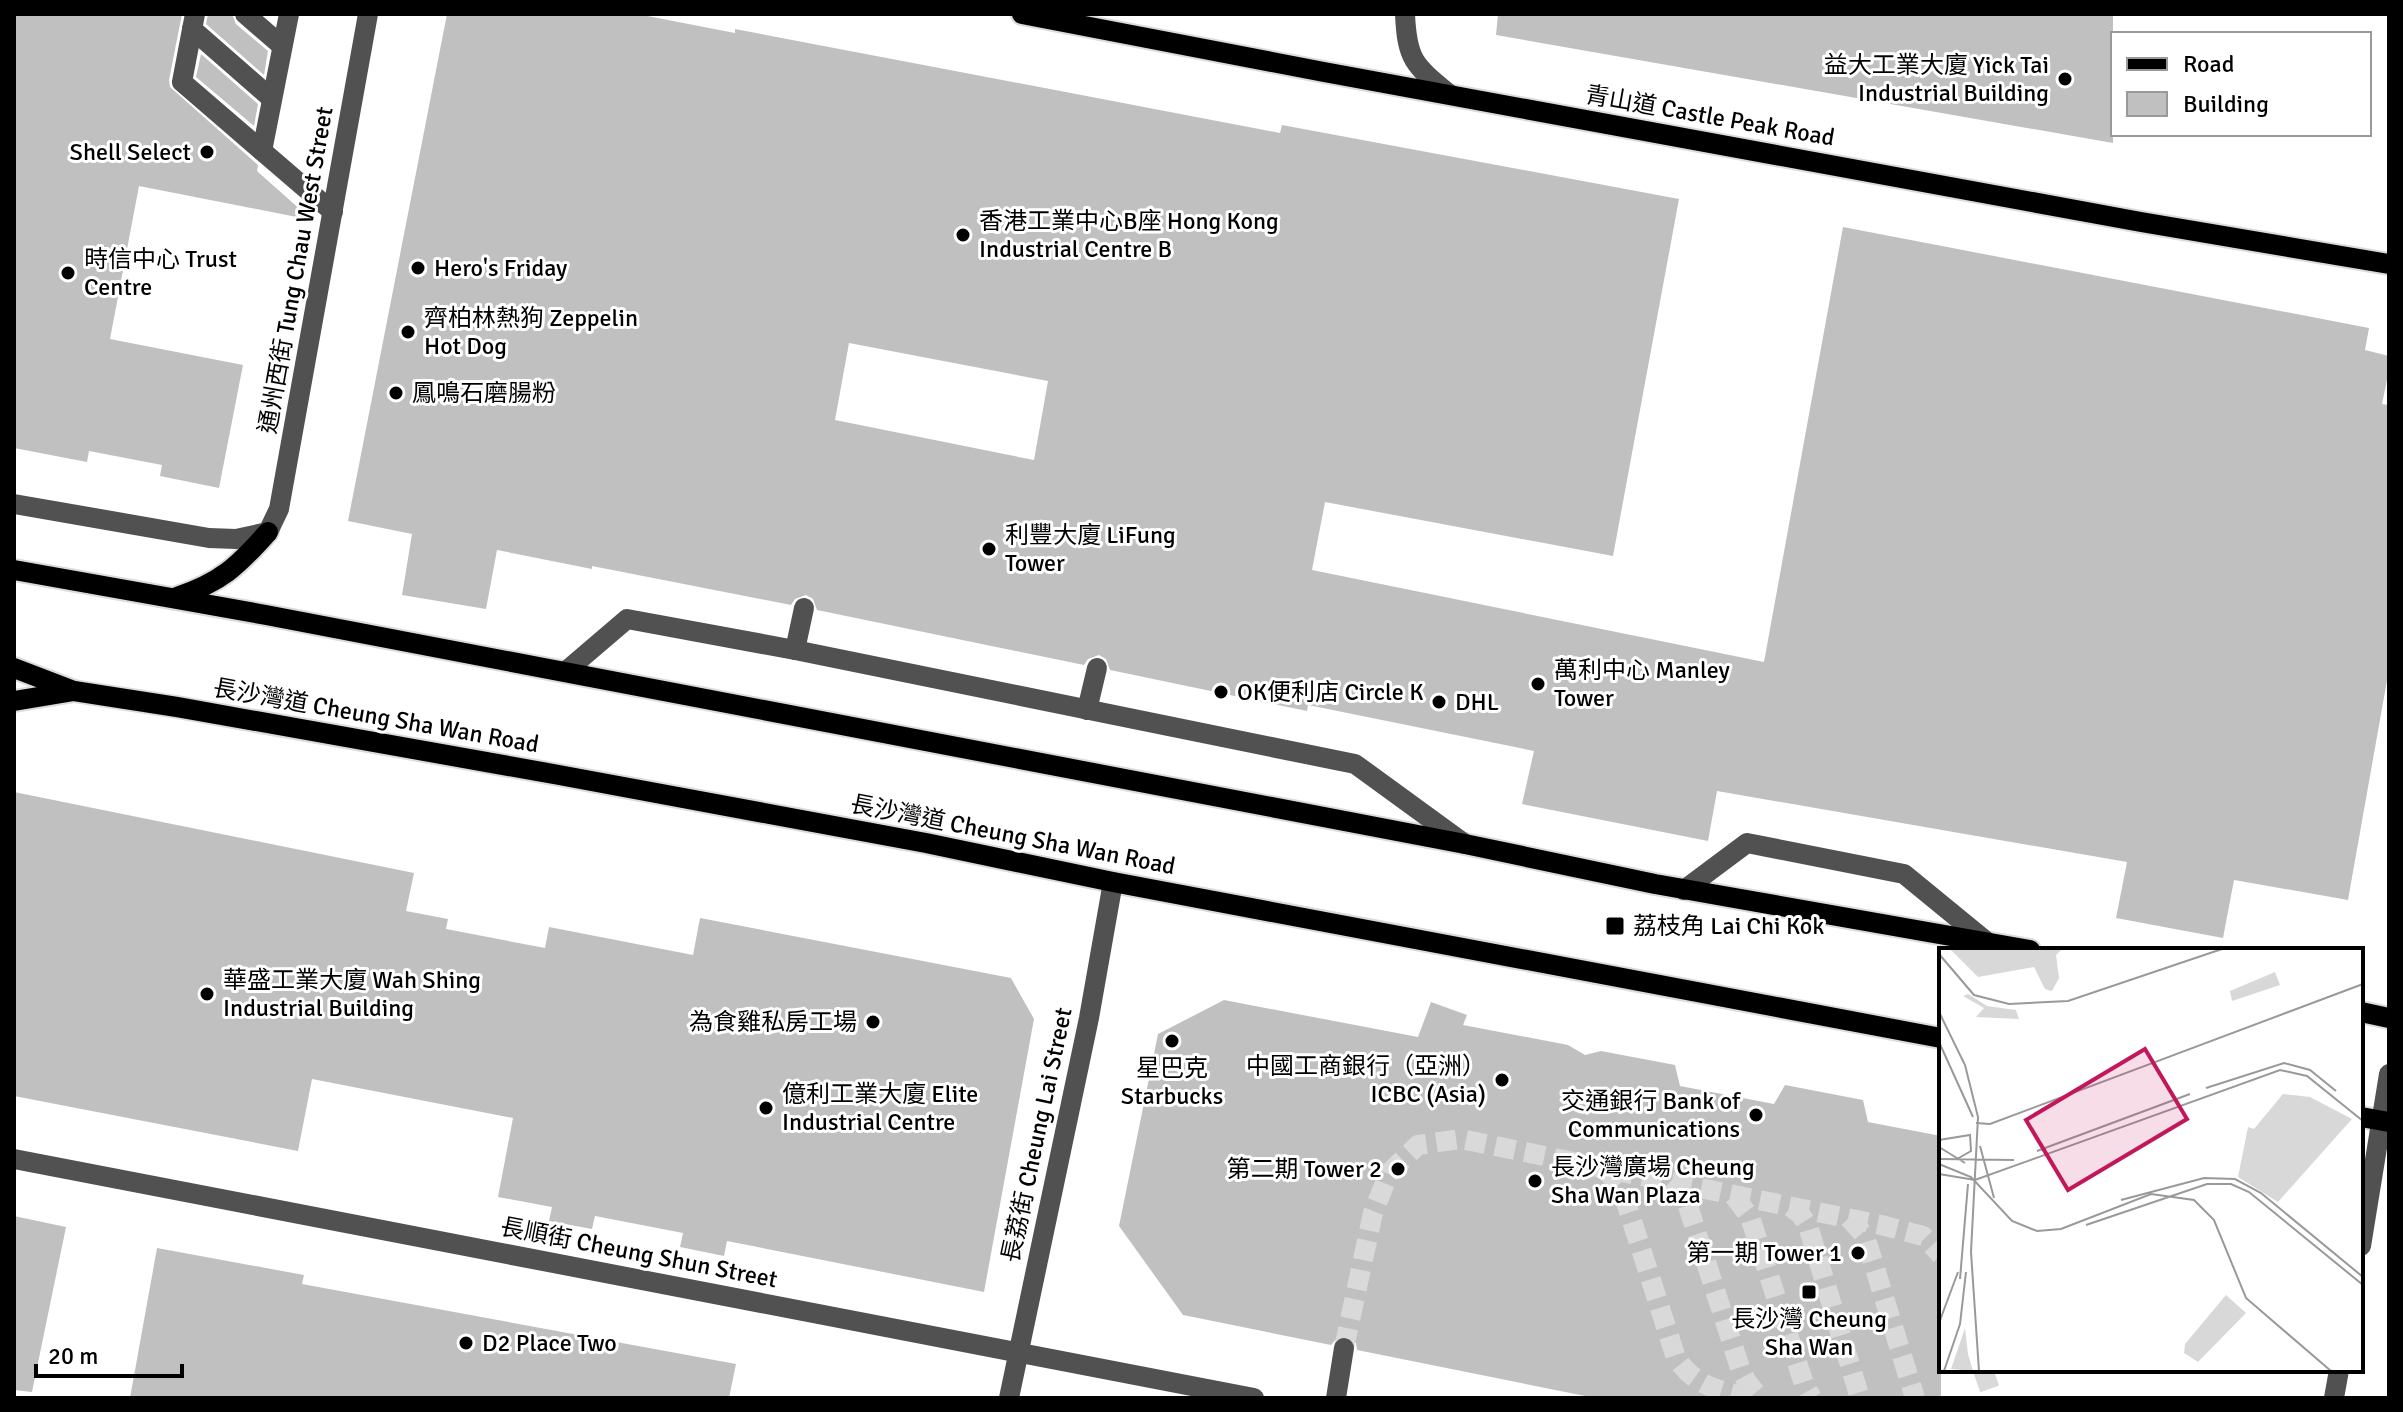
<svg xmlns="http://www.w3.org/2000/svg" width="2403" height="1412" viewBox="0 0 2403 1412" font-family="Signika,'Noto Sans TC',sans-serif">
	<rect width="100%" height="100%" fill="#fff"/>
	<g fill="#c0c0c0" fill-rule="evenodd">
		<polygon points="14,14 182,14 169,80 170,87 258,165 257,171 312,220 139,186 110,339 243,365 219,488 160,476 162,465 89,451 87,462 14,448"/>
		<polygon points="208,14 232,14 236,24 268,51 264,75 206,24"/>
		<path d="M447,14H637L735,33V29L1280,133L1282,125L1679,199L1613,556L1325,502L1312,570L1764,662L1843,227L2369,328L2365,350L2389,356V370L2382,404L2389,405V669L2348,900L2234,880L2223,938L2116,918L2127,862L1717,791L1708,841L1522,804L1534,751L1308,705L1307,711L1110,670L1106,659L1099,655L1088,659L1084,665L817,610L813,599L806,595L795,599L791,605L592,566V569L497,550L486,609L402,595L412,534L348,521ZM849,343L1048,381L1034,460L835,420Z"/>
		<polygon points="1498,14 2113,14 2113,143 1496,35"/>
		<polygon points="201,54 258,104 254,126 196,77"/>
		<polygon points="14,792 414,873 406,911 448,919 446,929 545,948 549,927 693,955 700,918 1011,978 1034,1019 984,1292 727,1241 724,1256 680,1247 683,1233 595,1216 592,1229 549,1221 552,1207 498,1197 513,1118 312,1079 298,1151 14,1096"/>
		<polygon points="1224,1000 1418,1037 1431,1002 1467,1015 1463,1025 1568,1045 1585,1055 1601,1051 1675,1065 1680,1086 1774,1104 1785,1085 1863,1100 1868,1122 1941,1136 1941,1398 1595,1398 1357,1350 1356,1343 1347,1335 1339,1336 1331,1345 1183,1315 1119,1226 1158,1034"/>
		<polygon points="14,1216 66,1227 32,1392 14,1390"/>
		<polygon points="157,1248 304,1275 302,1284 736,1364 729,1398 130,1398"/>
	</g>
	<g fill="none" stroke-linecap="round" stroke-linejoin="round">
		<g stroke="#d9d9d9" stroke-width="20" stroke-dasharray="20 10" stroke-linecap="butt">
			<path d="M1606,1169L1623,1193L1676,1358C1696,1387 1718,1390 1750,1398"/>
			<polyline points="1670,1182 1680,1191 1687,1203 1741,1371 1747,1382 1760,1398"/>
			<polyline points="1734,1196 1750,1217 1804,1384 1812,1398"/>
			<polyline points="1791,1207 1801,1215 1808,1226 1860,1398"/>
			<polyline points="1849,1218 1865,1236 1915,1398"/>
			<polyline points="1344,1348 1373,1213 1389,1173 1418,1145 1461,1139 1881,1225 1923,1236 1941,1255"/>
			<polyline points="1983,1370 1993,1398"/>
		</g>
		<defs>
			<g id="major">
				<polyline points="1022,14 1324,72 2141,222 2389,264"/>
				<polyline points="14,570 266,615 1465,844 1655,884 2030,950"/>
				<path d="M177,597C221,582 237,567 268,532"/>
				<polyline points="14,668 74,691 177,707 559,775 926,843 1113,882 1941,1038"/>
				<polyline points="14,701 74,691"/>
				<polyline points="2361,1012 2389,1018"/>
				<polyline points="2361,1117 2389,1122"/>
			</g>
		</defs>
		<use href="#major" stroke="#dbdbdb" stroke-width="24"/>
		<g stroke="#515151" stroke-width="20">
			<polyline points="195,14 182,82 333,212"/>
			<polyline points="245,14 282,46"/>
			<path d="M1405,14C1407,60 1414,65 1449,94"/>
			<polyline points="192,29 272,99"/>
			<polyline points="262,151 289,14"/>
			<polyline points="14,504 209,538 236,539 268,532 279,509 368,14"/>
			<polyline points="795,650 804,608"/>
			<polyline points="565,672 627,619 795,650 1355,764 1465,844"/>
			<polyline points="1087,710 1097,668"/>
			<polyline points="1684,890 1747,843 1904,874 1987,942"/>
			<polyline points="14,1159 1254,1398"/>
			<polyline points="2361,1246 2389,1074"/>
			<polyline points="1009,1398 1089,1018 1113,882"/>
			<polyline points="1336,1398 1344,1348"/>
			<polyline points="2334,1398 2339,1370"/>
		</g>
		<use href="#major" stroke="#000" stroke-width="20"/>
	</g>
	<g fill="#000" stroke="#fff" stroke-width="3">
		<circle cx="2065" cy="79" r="8"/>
		<circle cx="207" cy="152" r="8"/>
		<circle cx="963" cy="235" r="8"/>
		<circle cx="418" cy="268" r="8"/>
		<circle cx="68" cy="273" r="8"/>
		<circle cx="408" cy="332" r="8"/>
		<circle cx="396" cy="393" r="8"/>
		<circle cx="989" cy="549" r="8"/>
		<circle cx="1538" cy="684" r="8"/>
		<circle cx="1221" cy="692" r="8"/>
		<circle cx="1439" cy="702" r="8"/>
		<rect x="1605" y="916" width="20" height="20" rx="4"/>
		<circle cx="207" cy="994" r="8"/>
		<circle cx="873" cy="1022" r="8"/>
		<circle cx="1172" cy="1041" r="8"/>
		<circle cx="1502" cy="1080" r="8"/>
		<circle cx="766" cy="1108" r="8"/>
		<circle cx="1756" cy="1115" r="8"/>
		<circle cx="1398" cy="1169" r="8"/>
		<circle cx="1535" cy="1181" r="8"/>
		<circle cx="1858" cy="1253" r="8"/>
		<rect x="1801" y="1284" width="16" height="16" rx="4"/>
		<circle cx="466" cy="1343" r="8"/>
	</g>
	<g text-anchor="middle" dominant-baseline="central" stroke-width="6" stroke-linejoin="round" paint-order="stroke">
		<g font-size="24" fill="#000" stroke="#fff" text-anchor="start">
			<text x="2049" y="65" text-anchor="end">益大工業大廈 Yick Tai<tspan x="2049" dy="28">Industrial Building</tspan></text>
			<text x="191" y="152" text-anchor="end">Shell Select</text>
			<text x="979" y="221">香港工業中心B座 Hong Kong<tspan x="979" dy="28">Industrial Centre B</tspan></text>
			<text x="84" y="259">時信中心 Trust<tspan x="84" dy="28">Centre</tspan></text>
			<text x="434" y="268">Hero's Friday</text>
			<text x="424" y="318">齊柏林熱狗 Zeppelin<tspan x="424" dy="28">Hot Dog</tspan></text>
			<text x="412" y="393">鳳鳴石磨腸粉</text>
			<text x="1005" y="535">利豐大廈 LiFung<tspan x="1005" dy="28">Tower</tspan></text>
			<text x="1554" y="670">萬利中心 Manley<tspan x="1554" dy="28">Tower</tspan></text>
			<text x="1237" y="692">OK便利店 Circle K</text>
			<text x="1455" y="702">DHL</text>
			<text x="1633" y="926">荔枝角 Lai Chi Kok</text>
			<text x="223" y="980">華盛工業大廈 Wah Shing<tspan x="223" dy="28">Industrial Building</tspan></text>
			<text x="857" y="1022" text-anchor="end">為食雞私房工場</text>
			<text x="1486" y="1066" text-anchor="end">中國工商銀行（亞洲）<tspan x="1486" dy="28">ICBC (Asia)</tspan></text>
			<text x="1172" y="1068" text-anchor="middle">星巴克<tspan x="1172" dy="28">Starbucks</tspan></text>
			<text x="782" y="1094">億利工業大廈 Elite<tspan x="782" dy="28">Industrial Centre</tspan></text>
			<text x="1740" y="1101" text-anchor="end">交通銀行 Bank of<tspan x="1740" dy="28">Communications</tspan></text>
			<text x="1551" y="1167">長沙灣廣場 Cheung<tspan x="1551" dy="28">Sha Wan Plaza</tspan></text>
			<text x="1382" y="1169" text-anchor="end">第二期 Tower 2</text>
			<text x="1842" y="1253" text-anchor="end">第一期 Tower 1</text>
			<text x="1809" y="1319" text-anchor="middle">長沙灣 Cheung<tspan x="1809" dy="28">Sha Wan</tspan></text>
			<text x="482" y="1343">D2 Place Two</text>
		</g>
		<g font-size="24" fill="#000" stroke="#fff">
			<text transform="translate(1710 116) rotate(10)">青山道 Castle Peak Road</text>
			<text transform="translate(296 270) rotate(-80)">通州西街 Tung Chau West Street</text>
			<text transform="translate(376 716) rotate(10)">長沙灣道 Cheung Sha Wan Road</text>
			<text transform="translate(1013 835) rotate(11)">長沙灣道 Cheung Sha Wan Road</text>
			<text transform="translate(1037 1135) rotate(-78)">長荔街 Cheung Lai Street</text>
			<text transform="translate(639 1253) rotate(11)">長順街 Cheung Shun Street</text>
		</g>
	</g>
	<g transform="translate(1939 948)">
		<rect width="424" height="424" fill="#fff"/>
		<path d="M11,1H123L117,7L120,30L113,43L106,41L95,19L39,29ZM336,24L341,37L293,53L291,43ZM29,46L48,58L77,62L80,71L37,69L45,60L24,48ZM344,146L371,149L413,171L339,254L299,229L309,179L315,181ZM287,347L307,365L259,414L245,405L246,396ZM26,380L29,406L34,423L12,421Z" fill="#d8d8d8"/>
		<path fill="none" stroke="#999" stroke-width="2" d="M0,6L35,47L70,56L129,53L283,1M0,64L26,117L39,169L32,304L40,423M0,94L34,169M267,140L345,115L371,122L397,143M37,175L51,176L424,36M0,192L31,187L32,203L18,211M41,198L55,250M0,199L26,215M98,203L251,146M0,211L75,212M0,216L32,229L73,273L98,283L122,281L212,246L255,252L275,272L307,350L392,423M0,226L36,232L341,122L368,128L424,173M182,252L265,230L296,231L322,245L424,329M147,277L268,236H292L310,244L424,337M21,331L29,236M0,375L19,324M5,423L21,376L27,324"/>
		<path fill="#c2185b" fill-opacity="0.15" stroke="#c2185b" stroke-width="4" d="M206,101L248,171L129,242L87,172Z"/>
		<rect width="424" height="424" fill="none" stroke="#000" stroke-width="4"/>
	</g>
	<rect width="2403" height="1412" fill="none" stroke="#000000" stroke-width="32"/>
	<rect x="2111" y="32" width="260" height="104" fill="#ffffff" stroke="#999999" stroke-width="2"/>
	<rect x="2127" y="58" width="40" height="12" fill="#000000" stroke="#999999" stroke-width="2"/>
	<text x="2183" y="72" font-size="24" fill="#000000">Road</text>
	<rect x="2127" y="92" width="40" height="24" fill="#c0c0c0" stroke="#999999" stroke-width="2"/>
	<text x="2183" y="112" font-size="24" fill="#000000">Building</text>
	<path d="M36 1364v12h146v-12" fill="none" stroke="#000000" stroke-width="4"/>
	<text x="48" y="1364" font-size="24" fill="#000000" stroke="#ffffff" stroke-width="6" paint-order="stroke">20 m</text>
</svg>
